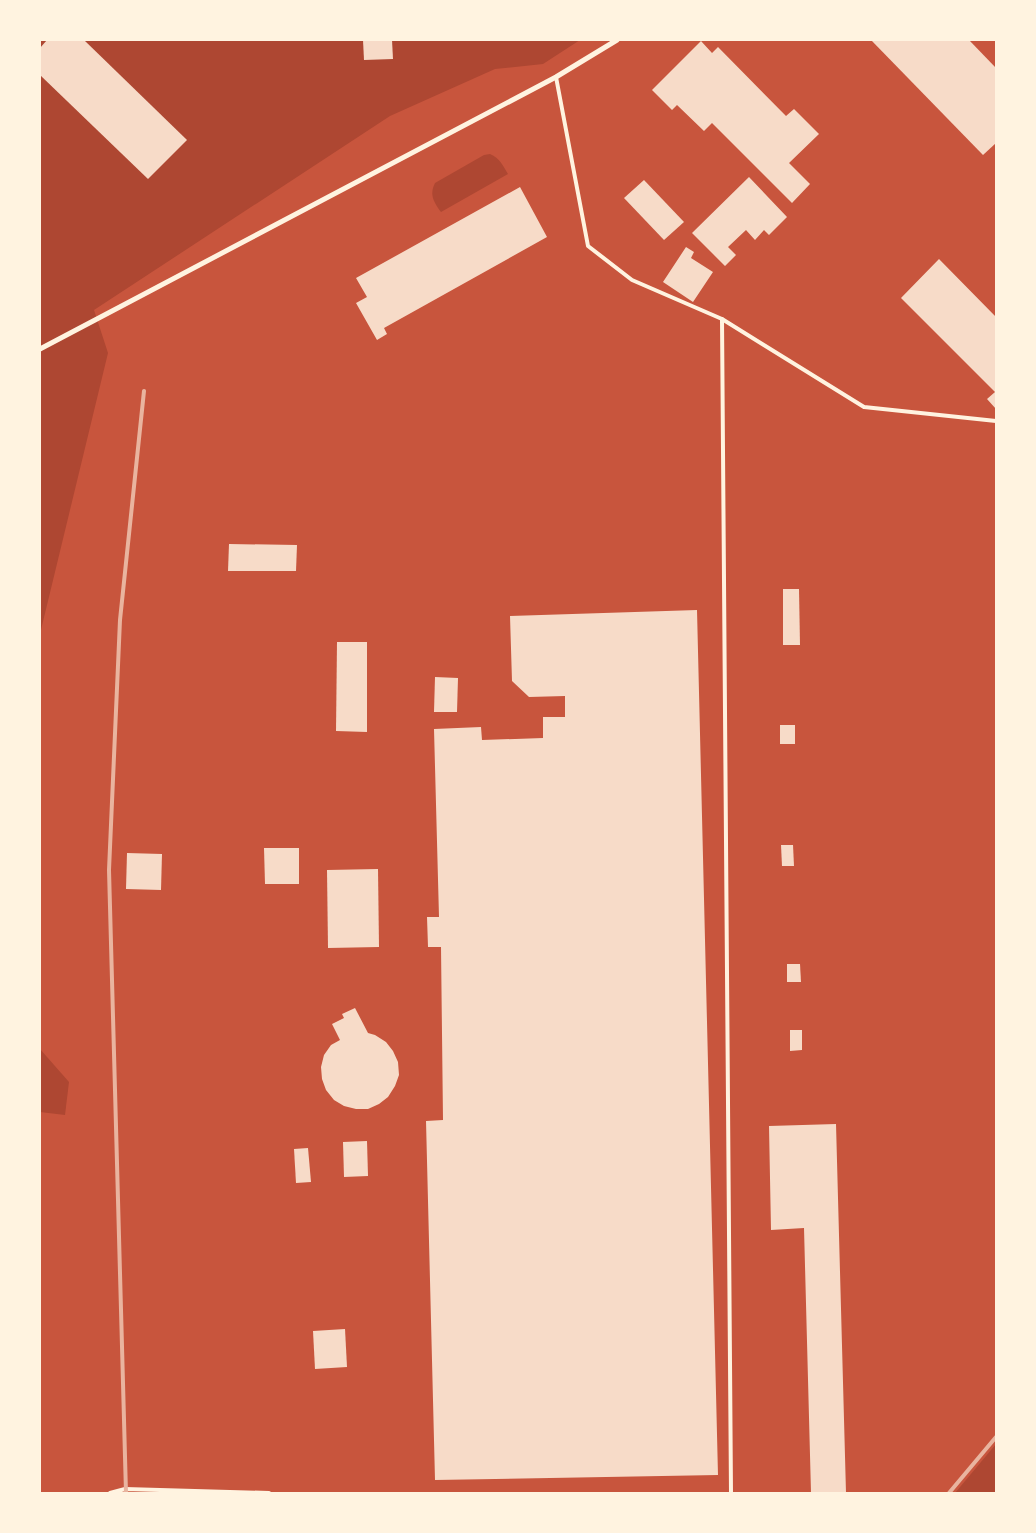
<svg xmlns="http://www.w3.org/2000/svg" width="1036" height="1533" viewBox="0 0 1036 1533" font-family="'Fira Sans',sans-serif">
	<rect width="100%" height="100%" fill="#c8553d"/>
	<g fill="#ae4732">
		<polygon points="40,40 580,40 543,64 495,69 390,116 94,310 108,353 40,634"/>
		<path d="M490,154C500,158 503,166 508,174L441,212C434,202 429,195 435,183L484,155Z"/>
		<polygon points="40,1049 69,1082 65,1115 40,1112"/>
		<polygon points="996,1444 996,1493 955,1493"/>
	</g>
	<g fill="#f7dbc8">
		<polygon points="47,40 84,40 187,140 148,179 40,75 40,48"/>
		<polygon points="363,40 392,40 393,59 364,60"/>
		<polygon points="871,40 969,40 996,68 996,143 983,155"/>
		<polygon points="701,41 712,53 718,47 786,116 794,109 819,134 789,163 810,184 792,203 712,123 704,131 677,105 672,110 652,90"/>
		<polygon points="749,177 787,217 769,235 764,230 755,240 746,230 728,247 736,255 725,266 692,233"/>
		<polygon points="644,180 684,222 664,240 624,198"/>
		<polygon points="520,187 547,237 384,328 387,334 377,340 356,303 367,297 356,278"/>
		<polygon points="686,247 694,252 691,258 713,272 693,302 663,282"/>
		<polygon points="939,259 996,317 996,409 987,399 995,392 901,298"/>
		<polygon points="229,544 297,545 296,571 228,571"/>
		<polygon points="783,589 799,589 800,645 783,645"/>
		<polygon points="697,610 718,1475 435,1480 426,1121 443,1120 441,947 428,947 427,917 439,917 434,729 481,727 482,740 543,738 543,717 565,717 565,696 529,697 512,681 510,616"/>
		<polygon points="337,642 367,642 367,732 336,731"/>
		<polygon points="435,677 458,678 457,712 434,712"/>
		<rect x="780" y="725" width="15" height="19"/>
		<polygon points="781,845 793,845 794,866 782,866"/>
		<polygon points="264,848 299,848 299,884 265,884"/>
		<polygon points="127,853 162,854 161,890 126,889"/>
		<polygon points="378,869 379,947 328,948 327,870"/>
		<polygon points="787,964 800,964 801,982 787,982"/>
		<polygon points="355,1008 368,1033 375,1035 386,1042 393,1051 398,1062 399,1075 395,1086 388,1097 379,1104 368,1109 356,1109 344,1106 334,1100 326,1090 322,1079 321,1067 324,1055 331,1045 340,1040 332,1024 344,1018 342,1014"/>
		<polygon points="790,1030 802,1030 802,1050 790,1051"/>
		<polygon points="836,1124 846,1493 811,1493 804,1228 771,1230 769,1126"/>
		<polygon points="367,1141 368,1176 344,1177 343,1142"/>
		<polygon points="308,1148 311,1182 296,1183 294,1149"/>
		<polygon points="345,1329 347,1367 315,1369 313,1331"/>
	</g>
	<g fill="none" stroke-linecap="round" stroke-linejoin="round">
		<g stroke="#fff3e0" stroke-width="4">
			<polyline points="556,77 588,246 632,280 722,319"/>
			<polyline points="110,1493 125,1489 269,1493"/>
			<polyline points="731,1493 722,319 864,407 996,421"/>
		</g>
		<polyline stroke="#fff3e0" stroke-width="5" points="40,349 556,77 617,40"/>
		<g stroke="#e9b49f" stroke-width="4">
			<polyline points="126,1493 109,870 120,620 144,391"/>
			<polyline points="949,1493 996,1437"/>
		</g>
	</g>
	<rect width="1036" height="1533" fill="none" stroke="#fff3e0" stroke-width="82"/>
</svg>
